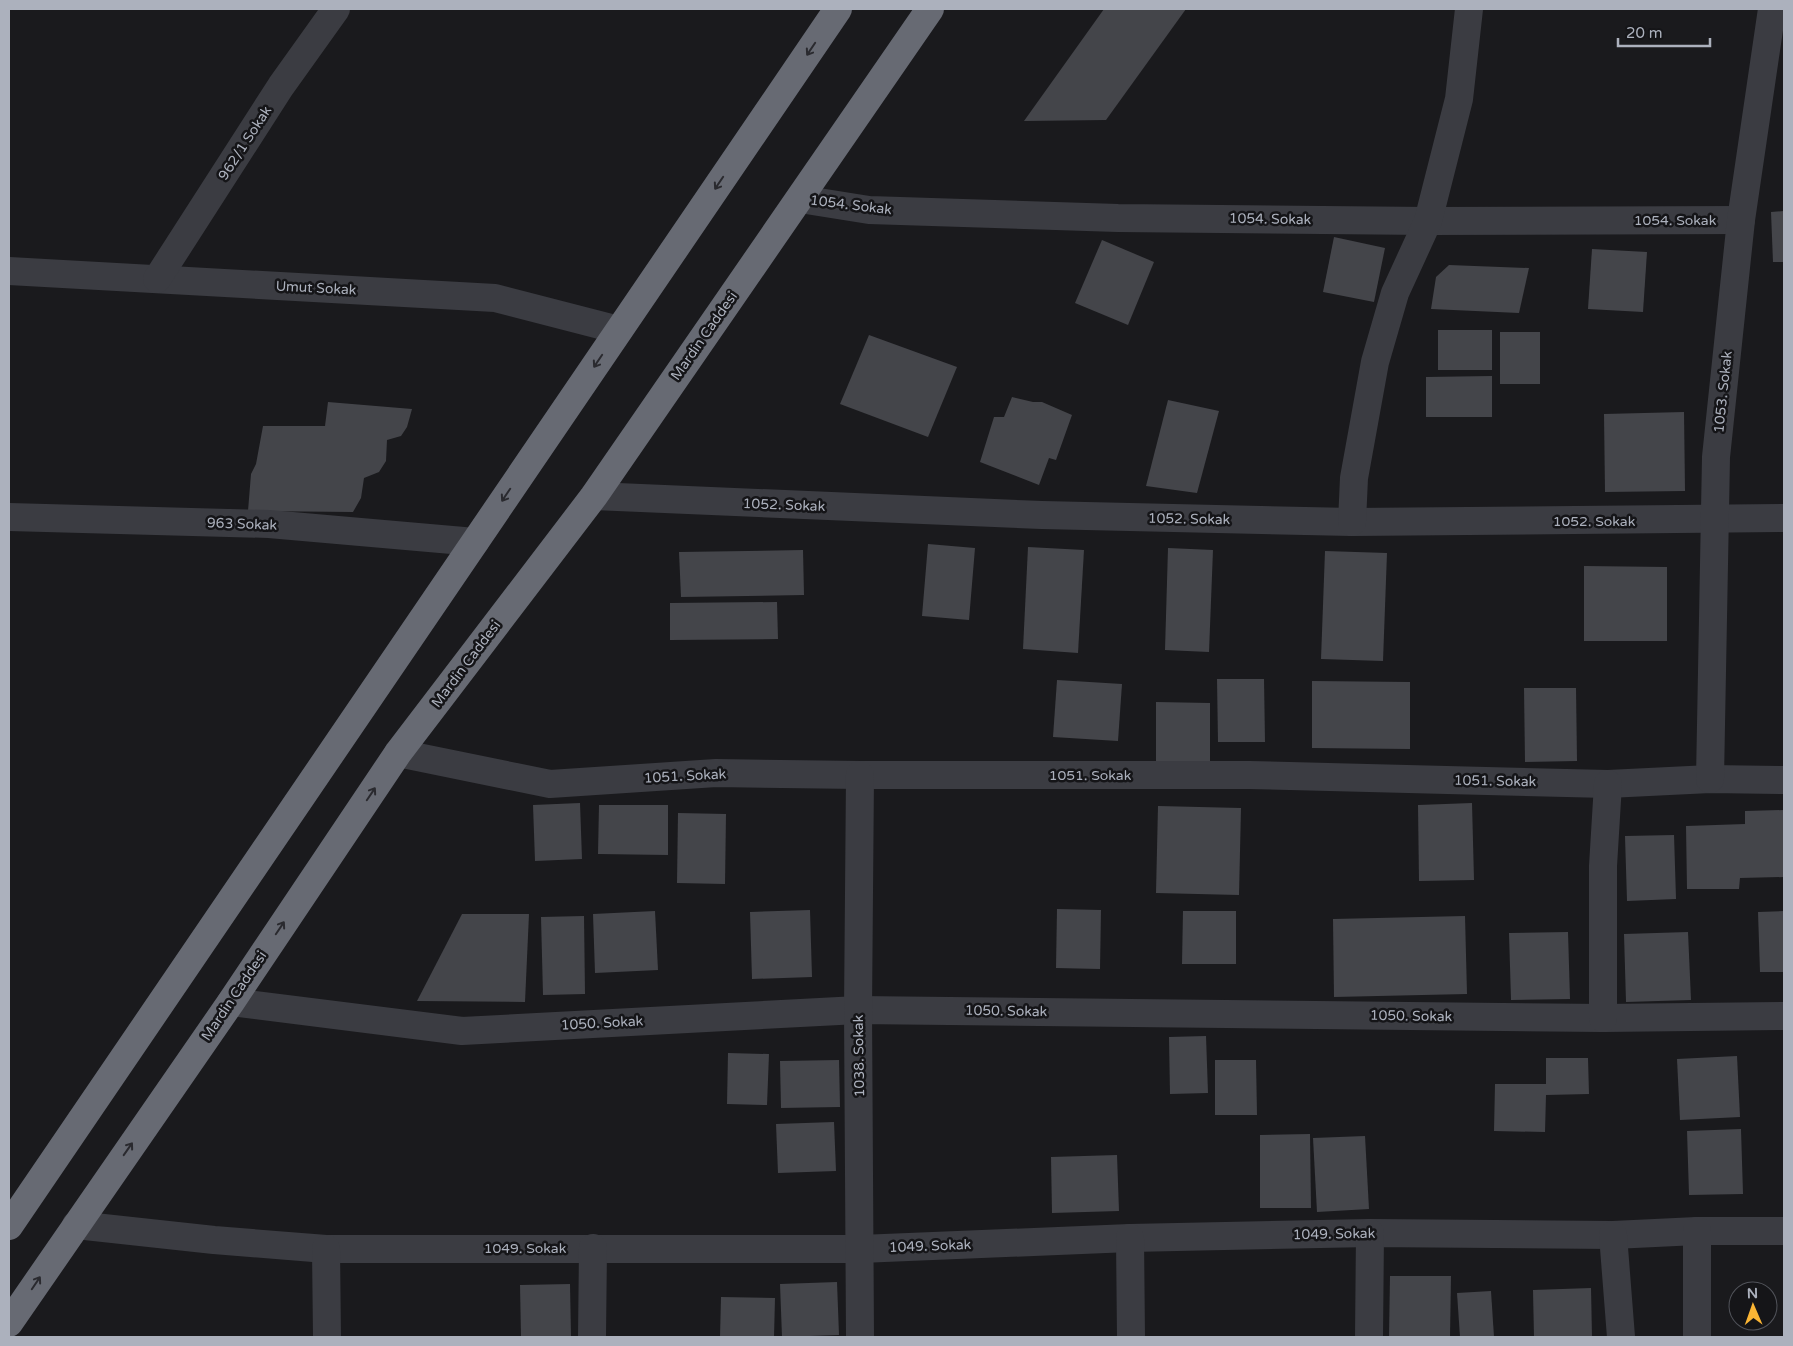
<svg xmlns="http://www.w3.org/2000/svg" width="1793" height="1346" viewBox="0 0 1793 1346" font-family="'Varela Round',sans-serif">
	<rect width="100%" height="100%" fill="#1a1a1d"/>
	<g fill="#44454a">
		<polygon points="1104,9 1186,9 1106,120 1024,121"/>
		<polygon points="1784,211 1784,262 1773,262 1771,212"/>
		<polygon points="1334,237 1385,248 1374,302 1323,292"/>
		<polygon points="1102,240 1154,262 1128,325 1075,303"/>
		<polygon points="1592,249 1647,252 1643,312 1588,309"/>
		<polygon points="1449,265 1529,268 1519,313 1431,309 1436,277"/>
		<rect x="1438" y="330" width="54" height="40"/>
		<rect x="1500" y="332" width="40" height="52"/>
		<polygon points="869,335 957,367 928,437 840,404"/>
		<polygon points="1492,376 1492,417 1426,417 1426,377"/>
		<polygon points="1012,397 1033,402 1042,402 1072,415 1056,460 1049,458 1039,485 980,462 994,417 1004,417"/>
		<polygon points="1168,400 1219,411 1197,493 1146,486"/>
		<polygon points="328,402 412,409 407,427 401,436 387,440 386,461 379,472 364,478 361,498 353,512 248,511 251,474 256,464 263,426 325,426"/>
		<polygon points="1684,412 1685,491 1605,492 1604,414"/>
		<polygon points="928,544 975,548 969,620 922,616"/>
		<polygon points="1028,547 1084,550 1078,653 1023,649"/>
		<polygon points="1168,548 1213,550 1209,652 1165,650"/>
		<polygon points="803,550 804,595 681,597 679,552"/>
		<polygon points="1325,551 1387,553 1383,661 1321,659"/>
		<polygon points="1584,566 1667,567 1667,641 1584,641"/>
		<polygon points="777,602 778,639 670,640 670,603"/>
		<polygon points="1217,679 1264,679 1265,742 1218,742"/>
		<polygon points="1057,680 1122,684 1118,741 1053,737"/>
		<polygon points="1312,681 1410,682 1410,749 1312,748"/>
		<polygon points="1524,688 1576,688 1577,761 1525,762"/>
		<polygon points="1156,702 1210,703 1210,761 1156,761"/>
		<polygon points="580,803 582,859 535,861 533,805"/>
		<polygon points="1472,803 1474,880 1419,881 1418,805"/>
		<polygon points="599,805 668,805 668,855 598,854"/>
		<polygon points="1158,806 1241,808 1239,895 1156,893"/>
		<polygon points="1784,810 1784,877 1740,878 1739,889 1687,889 1686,826 1745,824 1745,811"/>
		<polygon points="678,813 726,814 725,884 677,883"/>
		<polygon points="1674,835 1676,899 1627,901 1625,836"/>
		<polygon points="1057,909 1101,910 1100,969 1056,968"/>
		<polygon points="810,910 812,977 752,979 750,912"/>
		<polygon points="655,911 658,970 595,973 593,914"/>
		<polygon points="1183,911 1236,911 1236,964 1182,964"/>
		<polygon points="1784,911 1784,972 1760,972 1758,912"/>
		<polygon points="462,914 529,914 525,1002 417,1001"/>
		<polygon points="584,916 585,994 543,995 541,917"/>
		<polygon points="1465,916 1467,994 1334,997 1333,919"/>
		<polygon points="1568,932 1570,999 1511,1000 1509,933"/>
		<polygon points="1688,932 1691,1000 1626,1002 1624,934"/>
		<polygon points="1206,1036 1208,1093 1170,1094 1169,1037"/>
		<polygon points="728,1053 769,1054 767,1105 727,1104"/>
		<polygon points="1737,1056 1740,1117 1680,1120 1677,1059"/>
		<polygon points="1546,1058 1588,1058 1589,1094 1546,1095 1545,1132 1494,1131 1495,1084 1546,1084"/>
		<polygon points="839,1060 840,1107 781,1108 780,1061"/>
		<polygon points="1215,1060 1256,1060 1257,1115 1215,1115"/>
		<polygon points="834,1122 836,1171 778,1173 776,1124"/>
		<polygon points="1741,1129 1743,1194 1689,1195 1687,1131"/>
		<polygon points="1310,1134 1311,1208 1260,1208 1260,1135"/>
		<polygon points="1365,1136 1369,1209 1317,1212 1313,1138"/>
		<polygon points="1117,1155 1119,1211 1052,1213 1051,1157"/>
		<polygon points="1390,1276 1451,1276 1450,1337 1389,1337"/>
		<polygon points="837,1282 839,1335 782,1337 780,1284"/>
		<polygon points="570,1284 571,1337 521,1337 520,1285"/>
		<polygon points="1591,1288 1592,1337 1534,1337 1533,1290"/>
		<polygon points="1491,1291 1494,1337 1460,1337 1457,1293"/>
		<polygon points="721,1297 775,1298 774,1337 720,1337"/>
	</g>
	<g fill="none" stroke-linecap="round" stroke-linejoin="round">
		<g stroke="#3b3c42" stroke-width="28">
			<polyline points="800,199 869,210 1118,218 1428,221 1741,220"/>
			<polyline points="9,271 495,298 619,330"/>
			<polyline points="157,279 281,86 336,9"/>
			<polyline points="594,496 1042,515 1352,522 1784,518"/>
			<polyline points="9,517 269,524 475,542"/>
			<polyline points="1352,522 1354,478 1375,362 1395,293 1428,221 1459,99 1469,9"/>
			<polyline points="398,753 550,784 716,773 860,775 1249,775 1608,784 1710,779 1784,780"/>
			<polyline points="1710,779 1716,457 1741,220 1772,9"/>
			<polyline points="231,1002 462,1031 858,1010 1603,1018 1784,1016"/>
			<polyline points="1603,1018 1603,866 1608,784"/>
			<polyline points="76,1225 214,1240 326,1249 860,1249 1130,1238 1370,1233 1613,1235 1697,1231 1784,1231"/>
			<polyline points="1697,1231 1697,1337"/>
			<polyline points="1613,1235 1621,1337"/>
			<polyline points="1130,1238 1131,1337"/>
			<polyline points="326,1249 327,1337"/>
			<polyline points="592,1337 593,1248"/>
			<polyline points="860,1337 858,1010 860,775"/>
			<polyline points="1369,1337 1370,1233"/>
		</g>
		<g stroke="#676a73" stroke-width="28">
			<polyline points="9,1226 838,9"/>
			<polyline points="9,1323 231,1002 398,753 594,496 930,9"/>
		</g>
	</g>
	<defs><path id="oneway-shaft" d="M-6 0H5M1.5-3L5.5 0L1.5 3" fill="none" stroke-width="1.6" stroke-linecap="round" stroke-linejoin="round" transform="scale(1.25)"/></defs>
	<g stroke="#2a2a2f">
		<use href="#oneway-shaft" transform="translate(811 49) rotate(124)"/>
		<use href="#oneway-shaft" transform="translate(719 183) rotate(124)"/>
		<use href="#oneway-shaft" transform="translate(598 361) rotate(124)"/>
		<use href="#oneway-shaft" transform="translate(506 495) rotate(124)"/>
		<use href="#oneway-shaft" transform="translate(371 794) rotate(-56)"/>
		<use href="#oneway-shaft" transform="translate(280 928) rotate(-56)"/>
		<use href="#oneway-shaft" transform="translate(128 1149) rotate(-55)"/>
		<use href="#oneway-shaft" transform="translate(36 1283) rotate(-56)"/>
	</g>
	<g text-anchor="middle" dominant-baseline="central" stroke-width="5" stroke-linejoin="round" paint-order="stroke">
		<g font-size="14" fill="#acb1bd" stroke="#151518">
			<text transform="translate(245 143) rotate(-57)">962/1 Sokak</text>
			<text transform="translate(851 205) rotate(7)">1054. Sokak</text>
			<text transform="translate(1270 219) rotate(1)">1054. Sokak</text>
			<text x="1675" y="220">1054. Sokak</text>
			<text transform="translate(316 288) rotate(3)">Umut Sokak</text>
			<text transform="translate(704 336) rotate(-55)">Mardin Caddesi</text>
			<text transform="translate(1723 392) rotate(-84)">1053. Sokak</text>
			<text transform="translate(784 505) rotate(2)">1052. Sokak</text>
			<text transform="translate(1189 519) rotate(1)">1052. Sokak</text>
			<text x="1594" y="521">1052. Sokak</text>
			<text transform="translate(242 524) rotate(2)">963 Sokak</text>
			<text transform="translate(466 664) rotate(-53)">Mardin Caddesi</text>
			<text x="1090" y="775">1051. Sokak</text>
			<text transform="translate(685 776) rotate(-3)">1051. Sokak</text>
			<text transform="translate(1495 781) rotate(1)">1051. Sokak</text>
			<text transform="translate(234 996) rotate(-56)">Mardin Caddesi</text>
			<text transform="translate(1006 1011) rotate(1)">1050. Sokak</text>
			<text transform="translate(1411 1016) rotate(1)">1050. Sokak</text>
			<text transform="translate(602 1023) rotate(-3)">1050. Sokak</text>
			<text transform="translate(859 1056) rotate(-91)">1038. Sokak</text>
			<text transform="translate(1334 1234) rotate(-1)">1049. Sokak</text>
			<text transform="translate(930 1246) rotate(-2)">1049. Sokak</text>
			<text x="525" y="1248">1049. Sokak</text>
		</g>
	</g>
	<rect width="1793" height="1346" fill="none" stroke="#acb1bd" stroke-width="20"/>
	<g transform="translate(1753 1306) rotate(358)"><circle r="24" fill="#151518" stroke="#51535a"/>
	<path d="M0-4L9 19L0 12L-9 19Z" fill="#fbb534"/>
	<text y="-8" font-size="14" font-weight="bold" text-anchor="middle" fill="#acb1bd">N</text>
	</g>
	<path d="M1618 38v8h92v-8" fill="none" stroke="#acb1bd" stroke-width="2.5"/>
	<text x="1626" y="38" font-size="15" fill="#acb1bd" stroke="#151518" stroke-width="4" paint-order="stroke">20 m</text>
</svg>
